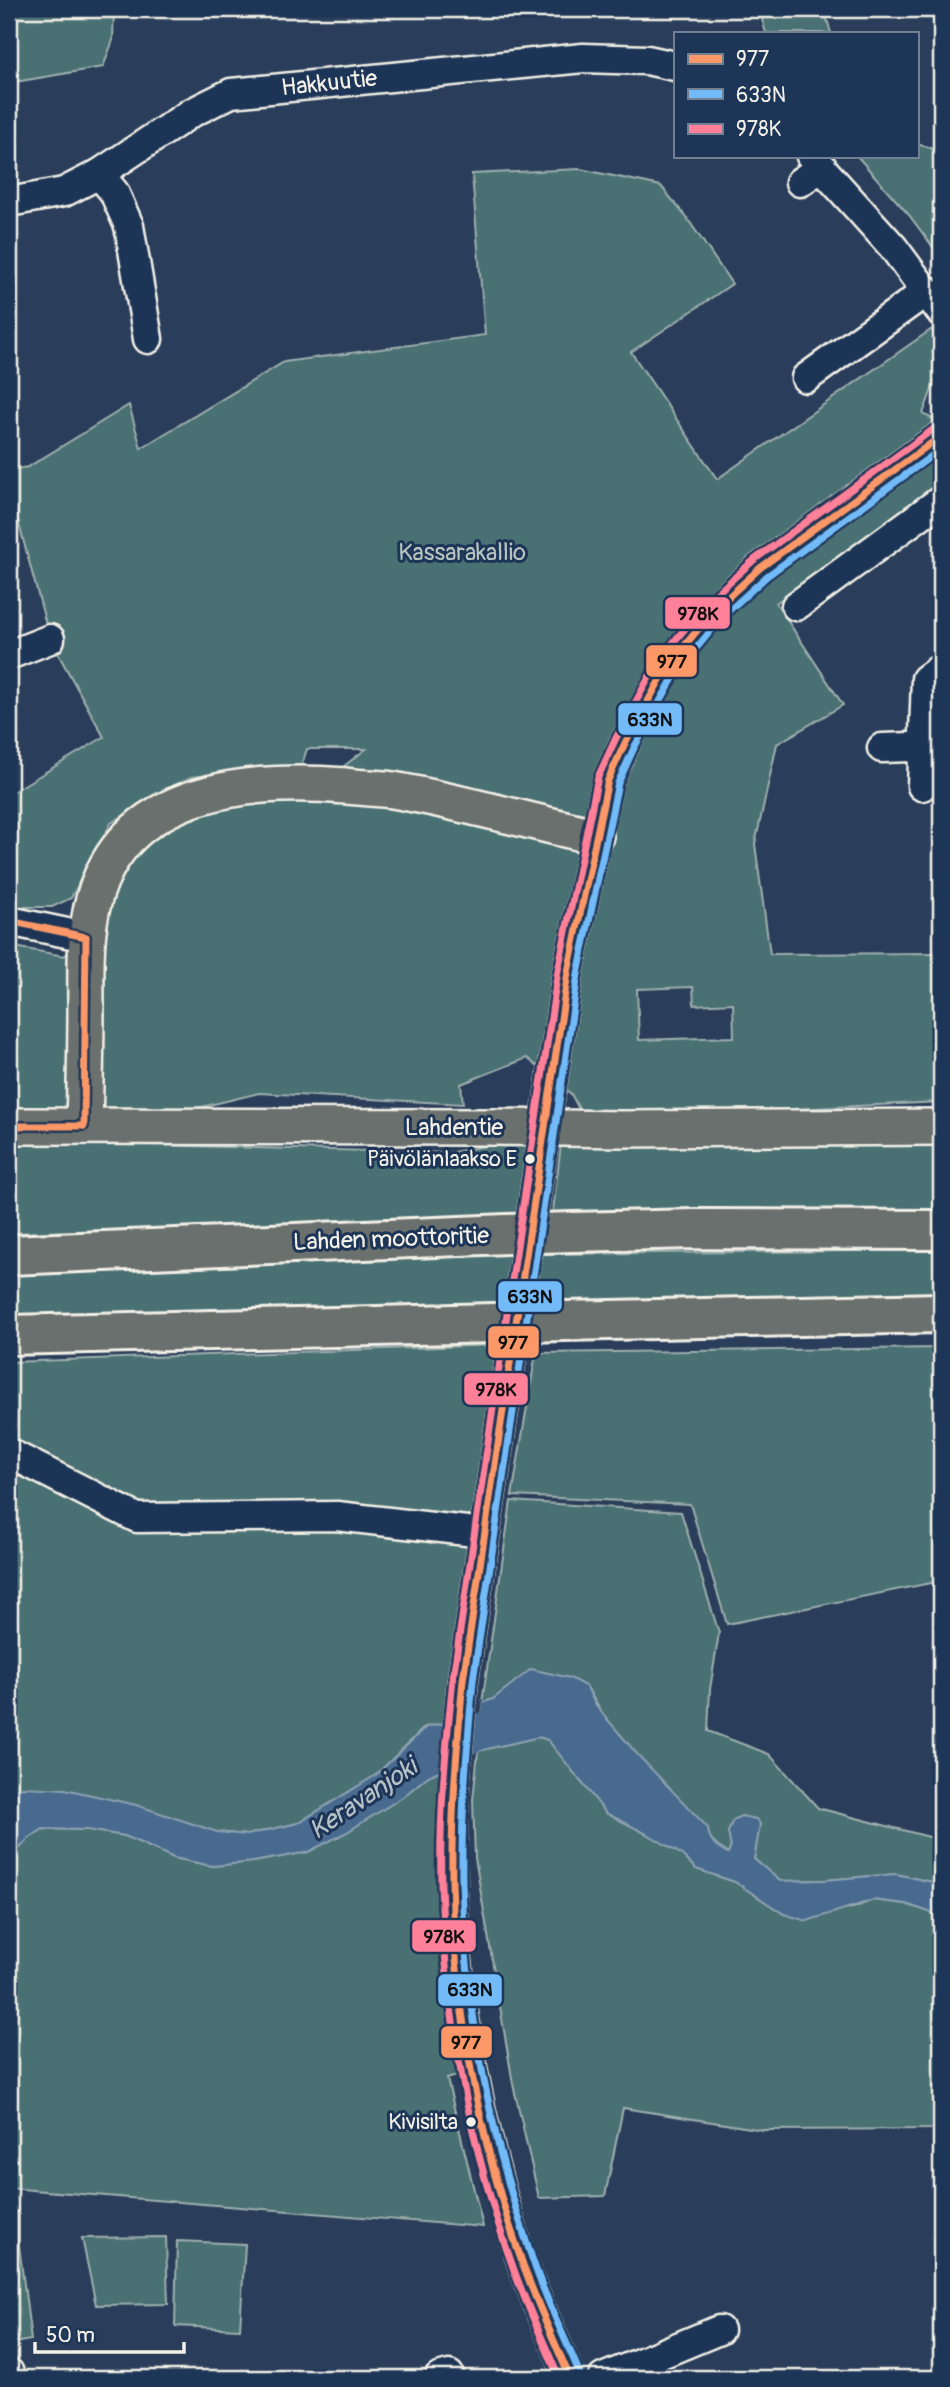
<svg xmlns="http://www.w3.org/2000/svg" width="950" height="2387" viewBox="0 0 950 2387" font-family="Pangolin,sans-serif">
	<rect width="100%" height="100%" fill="#2a3e5b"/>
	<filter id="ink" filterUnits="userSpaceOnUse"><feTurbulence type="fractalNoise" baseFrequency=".0143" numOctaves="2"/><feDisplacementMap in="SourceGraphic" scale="14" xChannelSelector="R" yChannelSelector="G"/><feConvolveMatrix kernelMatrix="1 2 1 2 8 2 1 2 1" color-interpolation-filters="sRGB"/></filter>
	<g filter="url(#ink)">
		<g fill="#4a7073" stroke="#9fb0ae" stroke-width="2" fill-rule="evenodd">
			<polygon points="9,9 114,9 113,40 103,67 9,83"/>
			<polygon points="759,9 824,9 831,33 766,33"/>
			<polygon points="917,144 941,151 941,258 909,215 857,156 917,156"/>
			<path d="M580,169L661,186L687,218L732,284L631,352L717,479L932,329L941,355V364L923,414L941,423V483L776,603L843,705L777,744L755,844L770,954L941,953V1102L791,1109L580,1111L571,1094L527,1058L461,1084L463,1104L259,1093L177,1113L9,1110V946L64,956L86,937L136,829L321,784L366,749H307L301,767L191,777L111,823L71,898L52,907H22L9,904V794L104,737L50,639L9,487V470L28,467L129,405L141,448L284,362L485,335L472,174ZM693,987L694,1005L733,1003L734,1037L639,1040L637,989Z"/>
			<polygon points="528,1142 516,1218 9,1233 9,1144 109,1144 448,1153 491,1145"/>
			<polygon points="941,1142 941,1216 552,1219 561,1144"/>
			<polygon points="941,1250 941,1298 450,1305 9,1322 9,1270 459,1255"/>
			<polygon points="497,1345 445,1723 425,1727 376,1775 298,1823 247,1835 217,1832 23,1787 9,1791 9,1362"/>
			<polygon points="941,1348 941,1581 727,1624 690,1504 512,1496 536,1353"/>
			<path d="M511,1501L681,1512L719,1633L710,1689L708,1731L769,1754L818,1808L941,1840V1884L896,1874L824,1880L780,1881L754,1859L760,1824L756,1820L741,1816L728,1832L731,1847L728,1853C717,1847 709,1841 707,1828C667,1786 613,1740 587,1687L493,1699L482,1703Z"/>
			<polygon points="539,1737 548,1740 606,1813 651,1836 681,1854 696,1869 735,1882 784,1914 853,1908 873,1900 906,1904 941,1916 941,2129 763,2130 623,2108 605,2196 539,2198 513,2084 475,1858 473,1800 478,1751"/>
			<polygon points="441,1770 438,1799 443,1922 460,2075 447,2079 483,2227 9,2188 9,1854 19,1849 28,1839 43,1829 88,1830 125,1836 174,1858 212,1866 253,1862 308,1852 347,1832 404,1796 428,1776"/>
			<polygon points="9,2212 19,2212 19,2245 31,2340 13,2343 9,2312"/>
			<polygon points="166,2237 168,2304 96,2305 82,2238"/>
			<polygon points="177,2241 245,2244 240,2329 175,2326"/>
		</g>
		<g fill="#476a8e" stroke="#8ca0b2" stroke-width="2">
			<path d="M531,1669L570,1678L587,1687L596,1706L637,1754L708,1828C709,1841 716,1847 728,1853L731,1847L728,1832L733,1820L741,1816L756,1819L760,1824L754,1859L780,1881L824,1880L896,1874L941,1884V1916L906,1904L873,1900L807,1921L784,1914L735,1882L696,1869L681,1854L651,1836L606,1813L548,1740L539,1737L478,1751L482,1703L493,1699Z"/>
			<polygon points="445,1723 441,1770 428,1776 404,1796 347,1832 308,1852 253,1862 212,1866 174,1858 125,1836 88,1830 43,1829 28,1839 19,1849 9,1854 9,1791 23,1787 65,1789 136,1805 217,1832 247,1835 298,1823 376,1775 426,1727"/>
		</g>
		<polygon fill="#2a3e5b" points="483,1699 477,1755 474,1751 479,1702"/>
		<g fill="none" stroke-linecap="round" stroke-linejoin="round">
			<polyline stroke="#476a8e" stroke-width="35" points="428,1755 524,1712"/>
			<defs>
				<g id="minor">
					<polyline points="811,156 893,247 941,312"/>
					<polyline points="99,174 114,192 129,226 148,339"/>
					<polyline points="800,182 822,167"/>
					<polyline points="9,202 64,192 99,174 191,113 231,93 583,58 647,60 675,66"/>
					<polyline points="806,378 927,291"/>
					<polyline points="796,606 941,500"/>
					<polyline points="9,655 50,639"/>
					<polyline points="882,748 941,746"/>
					<polyline points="922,786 926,679 941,668"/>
					<polyline points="9,921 86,937"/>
					<polyline points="9,1453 137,1518 337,1516 484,1533"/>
					<polyline points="9,2373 9,2378"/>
					<polyline points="439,2378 449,2375 450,2378"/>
					<path d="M570,2378C553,2336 532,2294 518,2250C483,2140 460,2028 453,1913C448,1835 456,1757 463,1680L568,972L608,780L625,743L667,667L714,610L760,568L941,436"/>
					<polyline points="603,2378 719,2330"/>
				</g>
				<g id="major">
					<polyline points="9,1126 493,1127"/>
					<path d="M84,1126C85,1087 86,1048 86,1009C86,972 84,935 94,899C124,788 250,778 346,786C361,788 378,788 393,790C461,802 528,821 595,836"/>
					<polyline points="622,1129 941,1127"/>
				</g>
				<g id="highway">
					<polyline points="572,1232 694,1229 941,1230"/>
					<polyline points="9,1255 507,1234"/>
					<polyline points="563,1321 941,1313"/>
					<polyline points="9,1335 494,1323"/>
				</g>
			</defs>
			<use href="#minor" stroke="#f4f1e8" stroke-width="33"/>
			<use href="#major" stroke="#f4f1e8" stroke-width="40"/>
			<use href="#highway" stroke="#f4f1e8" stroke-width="44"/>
			<use href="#minor" stroke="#1d3557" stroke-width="28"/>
			<use href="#major" stroke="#6a706d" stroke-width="35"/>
			<use href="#highway" stroke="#6a706d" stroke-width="38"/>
			<defs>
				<polyline id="major-bridge" points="493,1127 622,1129"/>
				<g id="highway-bridge">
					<polyline points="507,1234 572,1232"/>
					<polyline points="494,1323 563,1321"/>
				</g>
			</defs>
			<use href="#major-bridge" stroke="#f4f1e8" stroke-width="40" stroke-linecap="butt"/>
			<use href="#highway-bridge" stroke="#f4f1e8" stroke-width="44" stroke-linecap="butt"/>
			<use href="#major-bridge" stroke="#6a706d" stroke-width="35"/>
			<use href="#highway-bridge" stroke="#6a706d" stroke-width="38"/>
			<defs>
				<g id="bus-1">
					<polyline points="9,921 86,937"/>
					<polyline points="9,1126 84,1126"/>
					<polyline points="84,1126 86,937"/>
					<path d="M570,2378C554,2340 537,2304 523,2265C480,2144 454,2010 452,1881C451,1814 457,1747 463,1680L568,972L608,780L625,743L667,667L714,610L760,568L941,436"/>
				</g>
				<path id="bus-2" d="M580,2374C564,2336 546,2300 533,2261C491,2141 465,2010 462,1882C461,1815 467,1748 473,1681L578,974L618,783L634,748L676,673L722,617L767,576L941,449"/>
				<path id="bus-3" d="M559,2378C544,2342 527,2307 514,2270C470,2148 445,2015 441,1885C439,1816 446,1747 453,1678L558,970L598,777L616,738L658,661L707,602L754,560L935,428"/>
			</defs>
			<use href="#bus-1" stroke="#1d3557" stroke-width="12"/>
			<use href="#bus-2" stroke="#1d3557" stroke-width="12"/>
			<use href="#bus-3" stroke="#1d3557" stroke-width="12"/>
			<use href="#bus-1" stroke="#fc9868" stroke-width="7"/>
			<use href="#bus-2" stroke="#73baf8" stroke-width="7"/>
			<use href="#bus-3" stroke="#ff8098" stroke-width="7"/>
		</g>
	</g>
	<g fill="#f4f1e8" stroke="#1d3557" stroke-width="2.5">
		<circle cx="530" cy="1159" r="6"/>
		<circle cx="471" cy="2122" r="6"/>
	</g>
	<g text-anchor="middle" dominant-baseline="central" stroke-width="6" stroke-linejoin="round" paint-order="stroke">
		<g font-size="22" fill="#f4f1e8" stroke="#1d3557" text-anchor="end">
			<text x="517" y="1159">Päivölänlaakso E</text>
			<text x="458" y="2122">Kivisilta</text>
		</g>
		<g font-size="24" fill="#f4f1e8" stroke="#1d3557">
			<text transform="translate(329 83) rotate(-6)">Hakkuutie</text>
			<text x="454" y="1127">Lahdentie</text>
			<text transform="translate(391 1239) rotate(-2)">Lahden moottoritie</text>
		</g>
		<g font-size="24" fill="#b8c4bf" stroke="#1d3557">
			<text x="462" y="552">Kassarakallio</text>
		</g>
		<g font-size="26" font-style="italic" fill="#b7c2c8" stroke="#1d3557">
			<text transform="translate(363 1799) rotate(-34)">Keravanjoki</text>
		</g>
	</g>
	<g stroke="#1d3557" stroke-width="2.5">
		<rect x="664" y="596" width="67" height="34" rx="7" fill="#ff8098"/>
		<rect x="645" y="644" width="53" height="34" rx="7" fill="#fc9868"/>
		<rect x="617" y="702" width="66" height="34" rx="7" fill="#73baf8"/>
		<rect x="497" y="1280" width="66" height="33" rx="7" fill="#73baf8"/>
		<rect x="487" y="1325" width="53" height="34" rx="7" fill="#fc9868"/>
		<rect x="463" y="1372" width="66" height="34" rx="7" fill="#ff8098"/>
		<rect x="411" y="1919" width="66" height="34" rx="7" fill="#ff8098"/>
		<rect x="437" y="1973" width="66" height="34" rx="7" fill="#73baf8"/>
		<rect x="440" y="2025" width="53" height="34" rx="7" fill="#fc9868"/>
	</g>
	<g font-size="19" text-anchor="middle" font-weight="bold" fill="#111">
		<text x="698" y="620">978K</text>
		<text x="672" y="668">977</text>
		<text x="650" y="726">633N</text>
		<text x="530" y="1303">633N</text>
		<text x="513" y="1349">977</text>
		<text x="496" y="1396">978K</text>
		<text x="444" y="1943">978K</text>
		<text x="470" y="1996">633N</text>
		<text x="466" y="2049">977</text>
	</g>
	<rect width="950" height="2387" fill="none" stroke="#1d3557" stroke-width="35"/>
	<rect x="18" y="18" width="915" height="2352" fill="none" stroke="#f4f1e8" stroke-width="2.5" filter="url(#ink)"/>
	<rect x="674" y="32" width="245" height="126" fill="#1d3557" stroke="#738091" stroke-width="2"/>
	<rect x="688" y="54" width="35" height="10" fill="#fc9868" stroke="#738091" stroke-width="2"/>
	<text x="736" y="66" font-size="21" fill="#f4f1e8">977</text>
	<rect x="688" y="89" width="35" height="10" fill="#73baf8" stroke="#738091" stroke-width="2"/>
	<text x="736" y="102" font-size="21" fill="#f4f1e8">633N</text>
	<rect x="688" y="124" width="35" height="10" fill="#ff8098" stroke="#738091" stroke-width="2"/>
	<text x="736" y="136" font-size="21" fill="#f4f1e8">978K</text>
	<path d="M35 2342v10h149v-10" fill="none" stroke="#f4f1e8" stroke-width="3.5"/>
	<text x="46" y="2342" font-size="21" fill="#f4f1e8" stroke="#1d3557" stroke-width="5" paint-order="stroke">50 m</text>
</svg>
